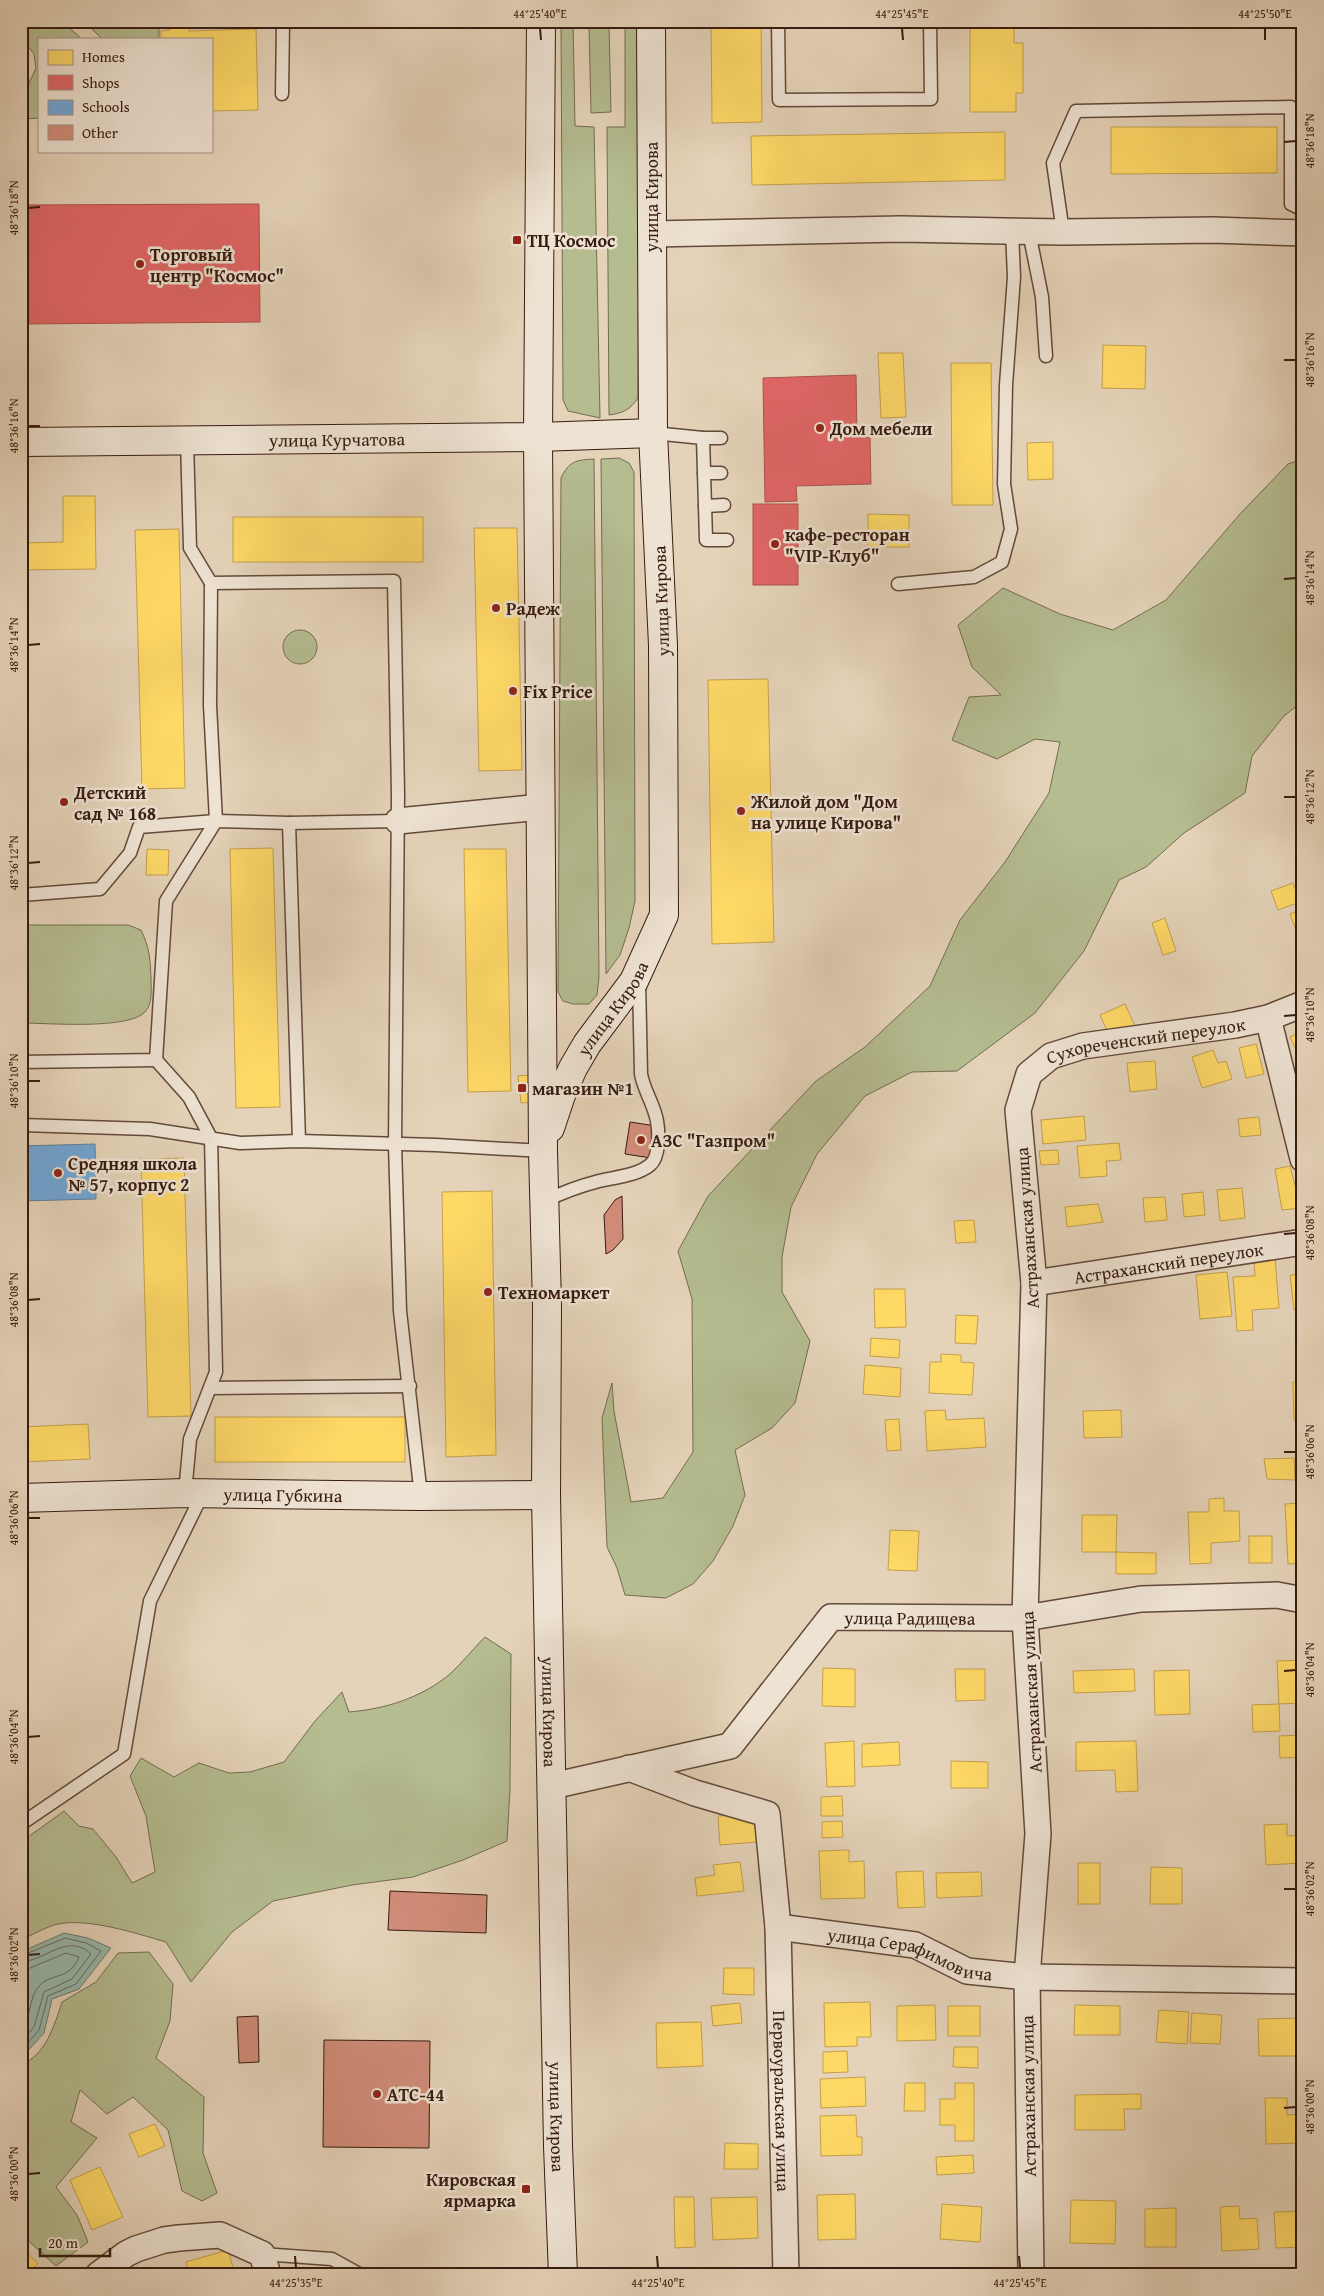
<svg xmlns="http://www.w3.org/2000/svg" width="1324" height="2296" viewBox="0 0 1324 2296" font-family="'Gentium Book Plus',serif">
	<rect width="100%" height="100%" fill="#e5d3b9"/>
	<filter id="stains"><feTurbulence type="fractalNoise" baseFrequency=".004" numOctaves="4"/><feColorMatrix values="0 0 0 0 .2 0 0 0 0 .09 0 0 0 0 .02 0 0 0 .5 -.17"/></filter>
	<radialGradient id="worn" r=".72"><stop offset=".6" stop-color="#630" stop-opacity="0"/><stop offset="1" stop-color="#630" stop-opacity=".3"/></radialGradient>
	<g fill="#b4bc90" stroke="#756c50">
		<polygon points="21,21 61,21 82,39 39,39 39,118 21,119 21,93 26,90 36,68 34,54 21,37"/>
		<polygon points="84,21 159,21 159,39 102,39"/>
		<polygon points="561,21 573,21 575,126 594,127 600,418 568,411 563,400"/>
		<path d="M625,21H640L638,398C630,410 623,413 609,415L607,127H625Z"/>
		<polygon points="589,26 609,26 611,112 591,113"/>
		<polygon points="619,458 629,463 634,472 635,901 629,928 620,955 606,974 601,459"/>
		<path d="M594,459L599,977L597,995L589,1004H573L563,1001L558,992L561,478C569,461 576,460 594,459Z"/>
		<polygon points="1303,459 1303,701 1284,716 1252,756 1245,793 1184,833 1146,867 1119,880 1084,951 1035,1013 957,1071 912,1072 865,1096 817,1154 791,1207 782,1257 782,1292 810,1341 795,1403 772,1428 735,1450 745,1495 733,1526 713,1561 693,1584 666,1598 625,1595 617,1568 607,1547 602,1418 612,1383 614,1411 631,1502 663,1498 693,1452 692,1299 678,1251 708,1196 816,1081 865,1047 930,986 960,920 1005,862 1049,793 1060,742 1035,739 997,759 952,740 969,697 1001,695 972,667 958,625 1003,588 1060,614 1113,630 1166,600 1240,514 1288,464"/>
		<circle cx="300" cy="647" r="17"/>
		<path d="M21,925H128L141,930C150,949 150,958 151,978C151,988 153,1004 145,1012C128,1030 48,1023 21,1023Z"/>
		<path d="M485,1637L511,1654L510,1789L507,1841L463,1860L413,1877L352,1885L273,1901L232,1932L191,1982L166,1942C135,1933 89,1918 58,1924C45,1927 33,1935 21,1940V1842L64,1811L79,1826L93,1829L116,1857L132,1883L155,1872L146,1816L130,1776L141,1758L174,1777L199,1763L229,1773L250,1772L284,1762L315,1721L342,1692L349,1712C385,1709 421,1698 450,1674C462,1663 473,1649 485,1637Z"/>
		<path d="M149,1952L173,1984L170,2021L156,2058L204,2097L203,2153L217,2193L202,2201L182,2191L168,2130L133,2097L107,2114L80,2090L71,2122L97,2138L56,2187L77,2215L88,2242L56,2266L21,2234V2064C45,2057 55,2024 62,2002L96,1982L118,1953Z"/>
	</g>
	<polygon fill="#96b8ad" stroke="#70796e" points="64,1933 88,1938 111,1948 79,1989 52,1999 44,2033 21,2058 21,1952"/>
	<g fill="#ffd966" stroke="#c3a04c">
		<polygon points="169,21 188,21 189,31 256,29 258,110 211,111 211,39 161,39 161,31 170,30"/>
		<polygon points="711,21 761,21 762,122 712,123"/>
		<polygon points="970,21 1014,21 1014,43 1023,43 1023,93 1016,93 1016,112 970,112"/>
		<polygon points="1111,127 1277,127 1277,173 1111,174"/>
		<polygon points="1005,132 1005,180 752,185 751,136"/>
		<polygon points="1103,345 1146,346 1145,389 1102,388"/>
		<polygon points="878,353 903,353 906,417 881,418"/>
		<polygon points="951,363 991,363 993,505 952,505"/>
		<polygon points="1053,442 1053,479 1028,480 1027,443"/>
		<polygon points="63,496 95,496 96,569 21,570 21,543 63,542"/>
		<polygon points="868,514 909,515 909,547 868,547"/>
		<rect x="233" y="517" width="190" height="45"/>
		<polygon points="474,528 517,528 522,770 479,771"/>
		<polygon points="179,529 185,788 142,789 135,530"/>
		<polygon points="768,679 774,942 712,944 708,680"/>
		<polygon points="273,848 280,1107 236,1108 230,849"/>
		<polygon points="147,849 169,850 168,875 146,875"/>
		<polygon points="464,849 506,849 511,1091 468,1092"/>
		<polygon points="1293,883 1300,902 1278,910 1271,891"/>
		<polygon points="1303,910 1303,949 1290,914"/>
		<polygon points="1165,918 1176,951 1163,955 1152,923"/>
		<polygon points="1125,1004 1135,1026 1110,1037 1100,1015"/>
		<polygon points="1303,1031 1303,1058 1301,1059 1290,1037"/>
		<polygon points="1256,1044 1264,1074 1246,1078 1239,1048"/>
		<polygon points="1213,1050 1218,1063 1226,1061 1232,1079 1202,1088 1192,1057"/>
		<polygon points="1155,1061 1157,1089 1130,1092 1127,1063"/>
		<polygon points="531,1075 534,1102 521,1103 518,1076"/>
		<polygon points="1084,1116 1086,1140 1043,1144 1041,1120"/>
		<polygon points="1259,1117 1261,1135 1240,1137 1238,1119"/>
		<polygon points="1119,1143 1121,1160 1106,1161 1107,1176 1080,1178 1077,1146"/>
		<polygon points="1058,1150 1059,1164 1041,1165 1039,1151"/>
		<polygon points="184,1158 191,1416 148,1417 141,1159"/>
		<polygon points="1290,1166 1301,1208 1282,1210 1275,1169"/>
		<polygon points="1242,1188 1245,1218 1220,1221 1217,1190"/>
		<polygon points="492,1191 496,1455 446,1457 442,1192"/>
		<polygon points="1203,1192 1205,1215 1184,1217 1182,1194"/>
		<polygon points="1165,1197 1167,1220 1145,1222 1143,1198"/>
		<polygon points="1098,1204 1103,1222 1067,1227 1065,1207"/>
		<polygon points="974,1220 976,1242 956,1243 954,1221"/>
		<polygon points="1275,1257 1279,1308 1252,1310 1253,1330 1237,1331 1233,1277 1255,1276 1254,1258"/>
		<polygon points="1227,1272 1232,1316 1200,1319 1196,1275"/>
		<polygon points="1303,1274 1303,1309 1294,1310 1290,1275"/>
		<polygon points="874,1289 905,1289 906,1327 875,1328"/>
		<polygon points="956,1315 978,1316 976,1344 955,1343"/>
		<polygon points="1297,1334 1303,1334 1303,1367 1301,1367"/>
		<polygon points="871,1338 900,1340 899,1358 870,1356"/>
		<polygon points="941,1354 961,1355 961,1362 974,1363 972,1395 929,1393 930,1362 941,1362"/>
		<polygon points="865,1365 901,1368 900,1397 863,1394"/>
		<polygon points="1293,1382 1303,1382 1303,1420 1294,1420"/>
		<polygon points="945,1410 946,1420 984,1418 986,1447 927,1451 925,1411"/>
		<polygon points="1121,1410 1122,1437 1084,1438 1083,1411"/>
		<rect x="215" y="1417" width="190" height="45"/>
		<polygon points="899,1419 901,1450 887,1451 885,1420"/>
		<polygon points="88,1424 90,1459 21,1462 21,1427"/>
		<polygon points="1294,1458 1295,1480 1267,1479 1264,1459"/>
		<polygon points="1224,1498 1224,1511 1239,1511 1240,1541 1211,1543 1211,1563 1190,1564 1188,1512 1209,1512 1209,1499"/>
		<polygon points="1302,1503 1303,1563 1288,1564 1285,1504"/>
		<polygon points="1082,1515 1117,1515 1116,1552 1082,1552"/>
		<polygon points="890,1530 919,1531 917,1571 888,1570"/>
		<rect x="1249" y="1536" width="23" height="27"/>
		<polygon points="1116,1552 1156,1553 1156,1574 1116,1574"/>
		<polygon points="1303,1660 1303,1703 1279,1704 1277,1661"/>
		<polygon points="823,1668 855,1669 855,1707 822,1706"/>
		<polygon points="955,1669 985,1669 985,1700 956,1701"/>
		<polygon points="1134,1669 1135,1691 1074,1693 1073,1671"/>
		<polygon points="1189,1670 1190,1714 1155,1715 1154,1671"/>
		<polygon points="1279,1704 1280,1731 1253,1732 1252,1705"/>
		<polygon points="1303,1735 1303,1757 1280,1758 1279,1736"/>
		<polygon points="854,1741 855,1786 827,1787 825,1743"/>
		<polygon points="1136,1741 1138,1791 1116,1792 1115,1770 1076,1771 1076,1742"/>
		<polygon points="899,1742 900,1765 862,1767 862,1744"/>
		<polygon points="951,1761 988,1762 988,1788 951,1788"/>
		<polygon points="842,1796 843,1816 821,1816 821,1797"/>
		<polygon points="756,1814 757,1842 720,1845 718,1816"/>
		<polygon points="842,1821 843,1837 822,1838 822,1822"/>
		<polygon points="1287,1824 1287,1836 1303,1835 1303,1863 1266,1865 1264,1825"/>
		<polygon points="849,1850 849,1862 864,1861 865,1898 821,1899 819,1851"/>
		<polygon points="740,1862 744,1891 697,1896 695,1878 715,1875 713,1865"/>
		<rect x="1078" y="1863" width="22" height="41"/>
		<polygon points="1151,1867 1182,1868 1182,1904 1150,1904"/>
		<polygon points="923,1871 925,1907 898,1908 896,1872"/>
		<polygon points="981,1872 982,1896 937,1898 936,1873"/>
		<polygon points="724,1968 754,1968 754,1995 723,1994"/>
		<polygon points="870,2002 871,2037 857,2037 857,2046 825,2047 824,2003"/>
		<polygon points="740,2003 742,2023 713,2026 711,2006"/>
		<polygon points="935,2005 936,2040 897,2041 897,2006"/>
		<polygon points="1075,2005 1120,2006 1120,2035 1074,2035"/>
		<rect x="948" y="2006" width="32" height="30"/>
		<polygon points="1159,2010 1189,2012 1187,2044 1156,2042"/>
		<polygon points="1192,2013 1222,2015 1220,2044 1190,2043"/>
		<polygon points="1303,2018 1303,2056 1259,2056 1258,2019"/>
		<polygon points="701,2022 703,2066 657,2068 656,2023"/>
		<polygon points="954,2047 978,2047 978,2068 953,2067"/>
		<polygon points="847,2051 848,2072 823,2073 823,2052"/>
		<polygon points="865,2077 866,2106 821,2108 820,2079"/>
		<polygon points="905,2083 925,2083 925,2111 904,2111"/>
		<polygon points="955,2083 974,2083 974,2141 955,2141 955,2125 940,2125 940,2099 955,2099"/>
		<polygon points="1141,2094 1141,2109 1124,2109 1125,2130 1075,2130 1075,2095"/>
		<polygon points="1265,2098 1287,2098 1287,2115 1303,2114 1303,2143 1266,2144"/>
		<polygon points="856,2115 857,2137 862,2137 862,2155 821,2156 820,2116"/>
		<polygon points="155,2124 165,2146 139,2157 129,2134"/>
		<polygon points="725,2143 758,2144 758,2169 724,2169"/>
		<polygon points="973,2155 974,2173 937,2175 936,2157"/>
		<polygon points="100,2167 123,2217 92,2230 70,2180"/>
		<polygon points="855,2194 856,2239 818,2240 817,2195"/>
		<polygon points="674,2197 694,2197 695,2247 675,2248"/>
		<polygon points="757,2197 758,2238 713,2240 711,2198"/>
		<polygon points="1071,2200 1116,2201 1115,2244 1070,2243"/>
		<polygon points="942,2204 982,2207 980,2242 940,2239"/>
		<polygon points="1239,2206 1240,2219 1257,2218 1259,2249 1222,2251 1220,2207"/>
		<polygon points="1176,2208 1176,2247 1145,2247 1145,2209"/>
		<polygon points="1303,2211 1303,2247 1276,2248 1274,2212"/>
		<polygon points="228,2250 235,2275 190,2275 186,2262"/>
		<polygon points="26,2251 38,2264 33,2268 39,2275 21,2275 21,2256"/>
	</g>
	<g fill="#e06666" stroke="#ad504c">
		<polygon points="259,204 260,322 21,324 21,205"/>
		<polygon points="856,375 857,437 870,437 871,484 796,486 797,501 765,502 763,378"/>
		<rect x="753" y="504" width="45" height="81"/>
	</g>
	<polygon fill="#6fa8dc" stroke="#5e7e9f" points="95,1144 96,1199 21,1201 21,1146"/>
	<g fill="none" stroke-linecap="round" stroke-linejoin="round">
		<g stroke="#666a5e" stroke-width="1">
			<polyline points="21,1956 65,1938 86,1943 101,1951 76,1984 48,1996 39,2030 21,2051"/>
			<path d="M21,1962C45,1961 68,1932 91,1954L72,1979L44,1992L34,2027L21,2042"/>
			<path d="M21,1970L30,1968L66,1953L79,1957C69,1981 52,1972 39,1986C28,1998 32,2018 21,2030"/>
		</g>
	</g>
	<g fill="#d28d7a" stroke="#361b10">
		<polygon points="630,1122 656,1126 651,1158 625,1154"/>
		<polygon points="622,1196 623,1239 613,1250 606,1254 604,1215 615,1200"/>
		<polygon points="390,1891 487,1895 486,1933 388,1930"/>
		<polygon points="258,2016 259,2062 239,2063 237,2017"/>
		<polygon points="324,2040 430,2041 429,2148 323,2147"/>
	</g>
	<g fill="none" stroke-linecap="round" stroke-linejoin="round">
		<defs>
			<g id="lane">
				<polyline points="778,21 779,100 931,99 930,21"/>
				<polyline points="282,94 283,21"/>
				<polyline points="1029,232 1042,297 1046,356"/>
				<polyline points="1063,232 1053,163 1076,111 1291,107 1291,204 1303,210"/>
				<polyline points="653,433 703,438 706,540 727,540"/>
				<polyline points="703,438 721,438"/>
				<polyline points="187,441 190,548 211,583 394,581 398,794 395,1145 400,1311 421,1496"/>
				<polyline points="704,473 721,473"/>
				<polyline points="705,506 724,505"/>
				<polyline points="898,584 974,577 1002,562 1011,529 1004,484 1006,385 1014,277 1012,231"/>
				<polyline points="289,823 299,1141"/>
				<polyline points="21,895 100,889 130,853 139,827 216,821 210,705 211,583"/>
				<polyline points="156,1060 189,1097 211,1138 216,1372 190,1439 185,1493"/>
				<polyline points="21,1062 156,1060 166,901 216,821 289,823 398,821"/>
				<polyline points="21,1125 150,1129 240,1143 299,1141 436,1145 543,1151"/>
				<path d="M545,1201C563,1192 580,1186 599,1181C615,1177 636,1176 650,1165C660,1157 659,1132 657,1121C654,1104 644,1091 641,1074L639,981"/>
				<polyline points="210,1388 410,1386"/>
				<polyline points="21,1824 124,1754 150,1601 202,1495"/>
				<polyline points="262,2254 332,2259 361,2275"/>
			</g>
			<g id="street">
				<polyline points="652,234 901,229 1063,232 1213,230 1303,233"/>
				<polyline points="398,821 541,807"/>
				<polyline points="1268,1018 1303,1159"/>
				<path id="s1" d="M1034,1283L1303,1242"/>
				<path id="s2" d="M629,1768L695,1793L767,1814L778,1927L915,1945L967,1971L1027,1977L1303,1981"/>
				<path id="s3" d="M552,1786L730,1746L831,1617L1025,1618L1141,1599L1277,1595L1303,1600"/>
				<path id="s4" d="M778,1927L786,2275"/>
				<polyline points="98,2275 126,2254 136,2249 164,2240 179,2238 220,2235 262,2254 268,2275"/>
				<path id="s5" d="M1031,2275L1027,1977L1038,1834L1025,1618L1034,1283L1018,1110L1029,1074L1051,1056L1083,1046L1235,1025L1268,1018L1303,1004"/>
			</g>
			<g id="secondary">
				<path id="s6" d="M541,21L538,437L543,1151L547,1305L546,1495L558,2146L563,2275"/>
				<path id="s7" d="M21,442L538,437L653,433"/>
				<path id="s8" d="M550,1128L561,1095L573,1068L587,1044L634,981L664,915L663,645L653,433L651,21"/>
				<path id="s9" d="M21,1498L185,1493L421,1496L546,1495"/>
			</g>
		</defs>
		<use href="#lane" stroke="#62493a" stroke-width="15"/>
		<use href="#street" stroke="#62493a" stroke-width="28"/>
		<use href="#secondary" stroke="#361b10" stroke-width="30"/>
		<use href="#lane" stroke="#eee2d2" stroke-width="12"/>
		<use href="#street" stroke="#eee2d2" stroke-width="25"/>
		<use href="#secondary" stroke="#eee2d2" stroke-width="28"/>
	</g>
	<path fill="none" stroke="#361b10" stroke-width="2" d="M540,28L541,40M902,28L903,40M1265,28V40M1284,142L1296,141M28,208L40,207M1284,360H1296M28,426H40M1284,579L1296,578M28,645L40,644M1284,797H1296M28,863L40,862M1284,1016L1296,1015M28,1081H40M1284,1234L1296,1233M28,1300L40,1299M1284,1452H1296M28,1518H40M1284,1671L1296,1670M28,1737L40,1736M1284,1889H1296M28,1955L40,1954M1284,2108L1296,2107M28,2174L40,2173M295,2256L296,2268M657,2256L658,2268M1019,2256L1020,2268"/>
	<g fill="#8f2418" stroke="#eee2d2" stroke-width="2">
		<rect x="512" y="235" width="10" height="10" rx="2.5"/>
		<circle cx="140" cy="264" r="5"/>
		<circle cx="820" cy="428" r="5"/>
		<circle cx="775" cy="544" r="5"/>
		<circle cx="496" cy="608" r="5"/>
		<circle cx="513" cy="691" r="5"/>
		<circle cx="64" cy="802" r="5"/>
		<circle cx="741" cy="811" r="5"/>
		<rect x="517" y="1083" width="10" height="10" rx="2.5"/>
		<circle cx="641" cy="1140" r="5"/>
		<circle cx="58" cy="1173" r="5"/>
		<circle cx="488" cy="1292" r="5"/>
		<circle cx="377" cy="2094" r="5"/>
		<rect x="521" y="2184" width="10" height="10" rx="2.5"/>
	</g>
	<g text-anchor="middle" dominant-baseline="central" stroke-width="5" stroke-linejoin="round" paint-order="stroke">
		<g font-size="18" fill="#361b10" stroke="#eee2d2">
			<text transform="translate(651 197) rotate(-90)">улица Кирова</text>
			<text stroke="none"><textPath href="#s7" startOffset="316">улица Курчатова</textPath></text>
			<text transform="translate(661 601) rotate(-92)">улица Кирова</text>
			<text stroke="none"><textPath href="#s8" startOffset="136">улица Кирова</textPath></text>
			<text stroke="none"><textPath href="#s5" startOffset="1329">Сухореченский переулок</textPath></text>
			<text transform="translate(1027 1228) rotate(-94)">Астраханская улица</text>
			<text stroke="none"><textPath href="#s1" startOffset="136">Астраханский переулок</textPath></text>
			<text stroke="none"><textPath href="#s9" startOffset="262">улица Губкина</textPath></text>
			<text stroke="none"><textPath href="#s3" startOffset="425">улица Радищева</textPath></text>
			<text transform="translate(1031 1692) rotate(-93)">Астраханская улица</text>
			<text stroke="none"><textPath href="#s6" startOffset="1691">улица Кирова</textPath></text>
			<text stroke="none"><textPath href="#s2" startOffset="395">улица Серафимовича</textPath></text>
			<text transform="translate(1028 2096) rotate(-91)">Астраханская улица</text>
			<text stroke="none"><textPath href="#s4" startOffset="174">Первоуральская улица</textPath></text>
			<text stroke="none"><textPath href="#s6" startOffset="2096">улица Кирова</textPath></text>
		</g>
		<g font-size="18" font-weight="bold" fill="#361b10" stroke="#eee2d2" text-anchor="start">
			<text x="527" y="240">ТЦ Космос</text>
			<text x="150" y="254">Торговый<tspan x="150" dy="21">центр "Космос"</tspan></text>
			<text x="830" y="428">Дом мебели</text>
			<text x="785" y="534">кафе-ресторан<tspan x="785" dy="21">"VIP-Клуб"</tspan></text>
			<text x="506" y="608">Радеж</text>
			<text x="523" y="691">Fix Price</text>
			<text x="74" y="792">Детский<tspan x="74" dy="21">сад № 168</tspan></text>
			<text x="751" y="801">Жилой дом "Дом<tspan x="751" dy="21">на улице Кирова"</tspan></text>
			<text x="532" y="1088">магазин №1</text>
			<text x="651" y="1140">АЗС "Газпром"</text>
			<text x="68" y="1163">Средняя школа<tspan x="68" dy="21">№ 57, корпус 2</tspan></text>
			<text x="498" y="1292">Техномаркет</text>
			<text x="387" y="2094">АТС-44</text>
			<text x="516" y="2179" text-anchor="end">Кировская<tspan x="516" dy="21">ярмарка</tspan></text>
		</g>
	</g>
	<rect width="1324" height="2296" fill="none" stroke="#e5d3b9" stroke-width="55"/>
	<rect x="38" y="38" width="175" height="115" fill="#eee2d2" stroke="#a49284"/>
	<rect x="48" y="50" width="25" height="15" fill="#ffd966" stroke="#a49284"/>
	<text x="82" y="62" font-size="15" fill="#361b10">Homes</text>
	<rect x="48" y="75" width="25" height="15" fill="#e06666" stroke="#a49284"/>
	<text x="82" y="88" font-size="15" fill="#361b10">Shops</text>
	<rect x="48" y="100" width="25" height="15" fill="#6fa8dc" stroke="#a49284"/>
	<text x="82" y="112" font-size="15" fill="#361b10">Schools</text>
	<rect x="48" y="125" width="25" height="15" fill="#d28d7a" stroke="#a49284"/>
	<text x="82" y="138" font-size="15" fill="#361b10">Other</text>
	<path d="M40 2248v8h70v-8" fill="none" stroke="#361b10" stroke-width="2.5"/>
	<text x="48" y="2248" font-size="15" fill="#361b10" stroke="#eee2d2" stroke-width="4" paint-order="stroke">20 m</text>
	<rect x="28" y="28" width="1268" height="2240" fill="none" stroke="#361b10" stroke-width="2"/>
	<g font-size="12" text-anchor="middle" fill="#361b10">
		<text x="540" y="18">44°25'40"E</text>
		<text x="902" y="18">44°25'45"E</text>
		<text x="1265" y="18">44°25'50"E</text>
		<text transform="translate(1310 141) rotate(-90)" y="4">48°36'18"N</text>
		<text transform="translate(14 208) rotate(-90)" y="4">48°36'18"N</text>
		<text transform="translate(1310 360) rotate(-90)" y="4">48°36'16"N</text>
		<text transform="translate(14 426) rotate(-90)" y="4">48°36'16"N</text>
		<text transform="translate(1310 578) rotate(-90)" y="4">48°36'14"N</text>
		<text transform="translate(14 645) rotate(-90)" y="4">48°36'14"N</text>
		<text transform="translate(1310 797) rotate(-90)" y="4">48°36'12"N</text>
		<text transform="translate(14 863) rotate(-90)" y="4">48°36'12"N</text>
		<text transform="translate(1310 1015) rotate(-90)" y="4">48°36'10"N</text>
		<text transform="translate(14 1081) rotate(-90)" y="4">48°36'10"N</text>
		<text transform="translate(1310 1233) rotate(-90)" y="4">48°36'08"N</text>
		<text transform="translate(14 1300) rotate(-90)" y="4">48°36'08"N</text>
		<text transform="translate(1310 1452) rotate(-90)" y="4">48°36'06"N</text>
		<text transform="translate(14 1518) rotate(-90)" y="4">48°36'06"N</text>
		<text transform="translate(1310 1670) rotate(-90)" y="4">48°36'04"N</text>
		<text transform="translate(14 1737) rotate(-90)" y="4">48°36'04"N</text>
		<text transform="translate(1310 1889) rotate(-90)" y="4">48°36'02"N</text>
		<text transform="translate(14 1955) rotate(-90)" y="4">48°36'02"N</text>
		<text transform="translate(1310 2107) rotate(-90)" y="4">48°36'00"N</text>
		<text transform="translate(14 2174) rotate(-90)" y="4">48°36'00"N</text>
		<text x="296" y="2287">44°25'35"E</text>
		<text x="658" y="2287">44°25'40"E</text>
		<text x="1020" y="2287">44°25'45"E</text>
	</g>
	<rect width="100%" height="100%" filter="url(#stains)"/>
	<rect width="100%" height="100%" fill="url(#worn)"/>
</svg>
